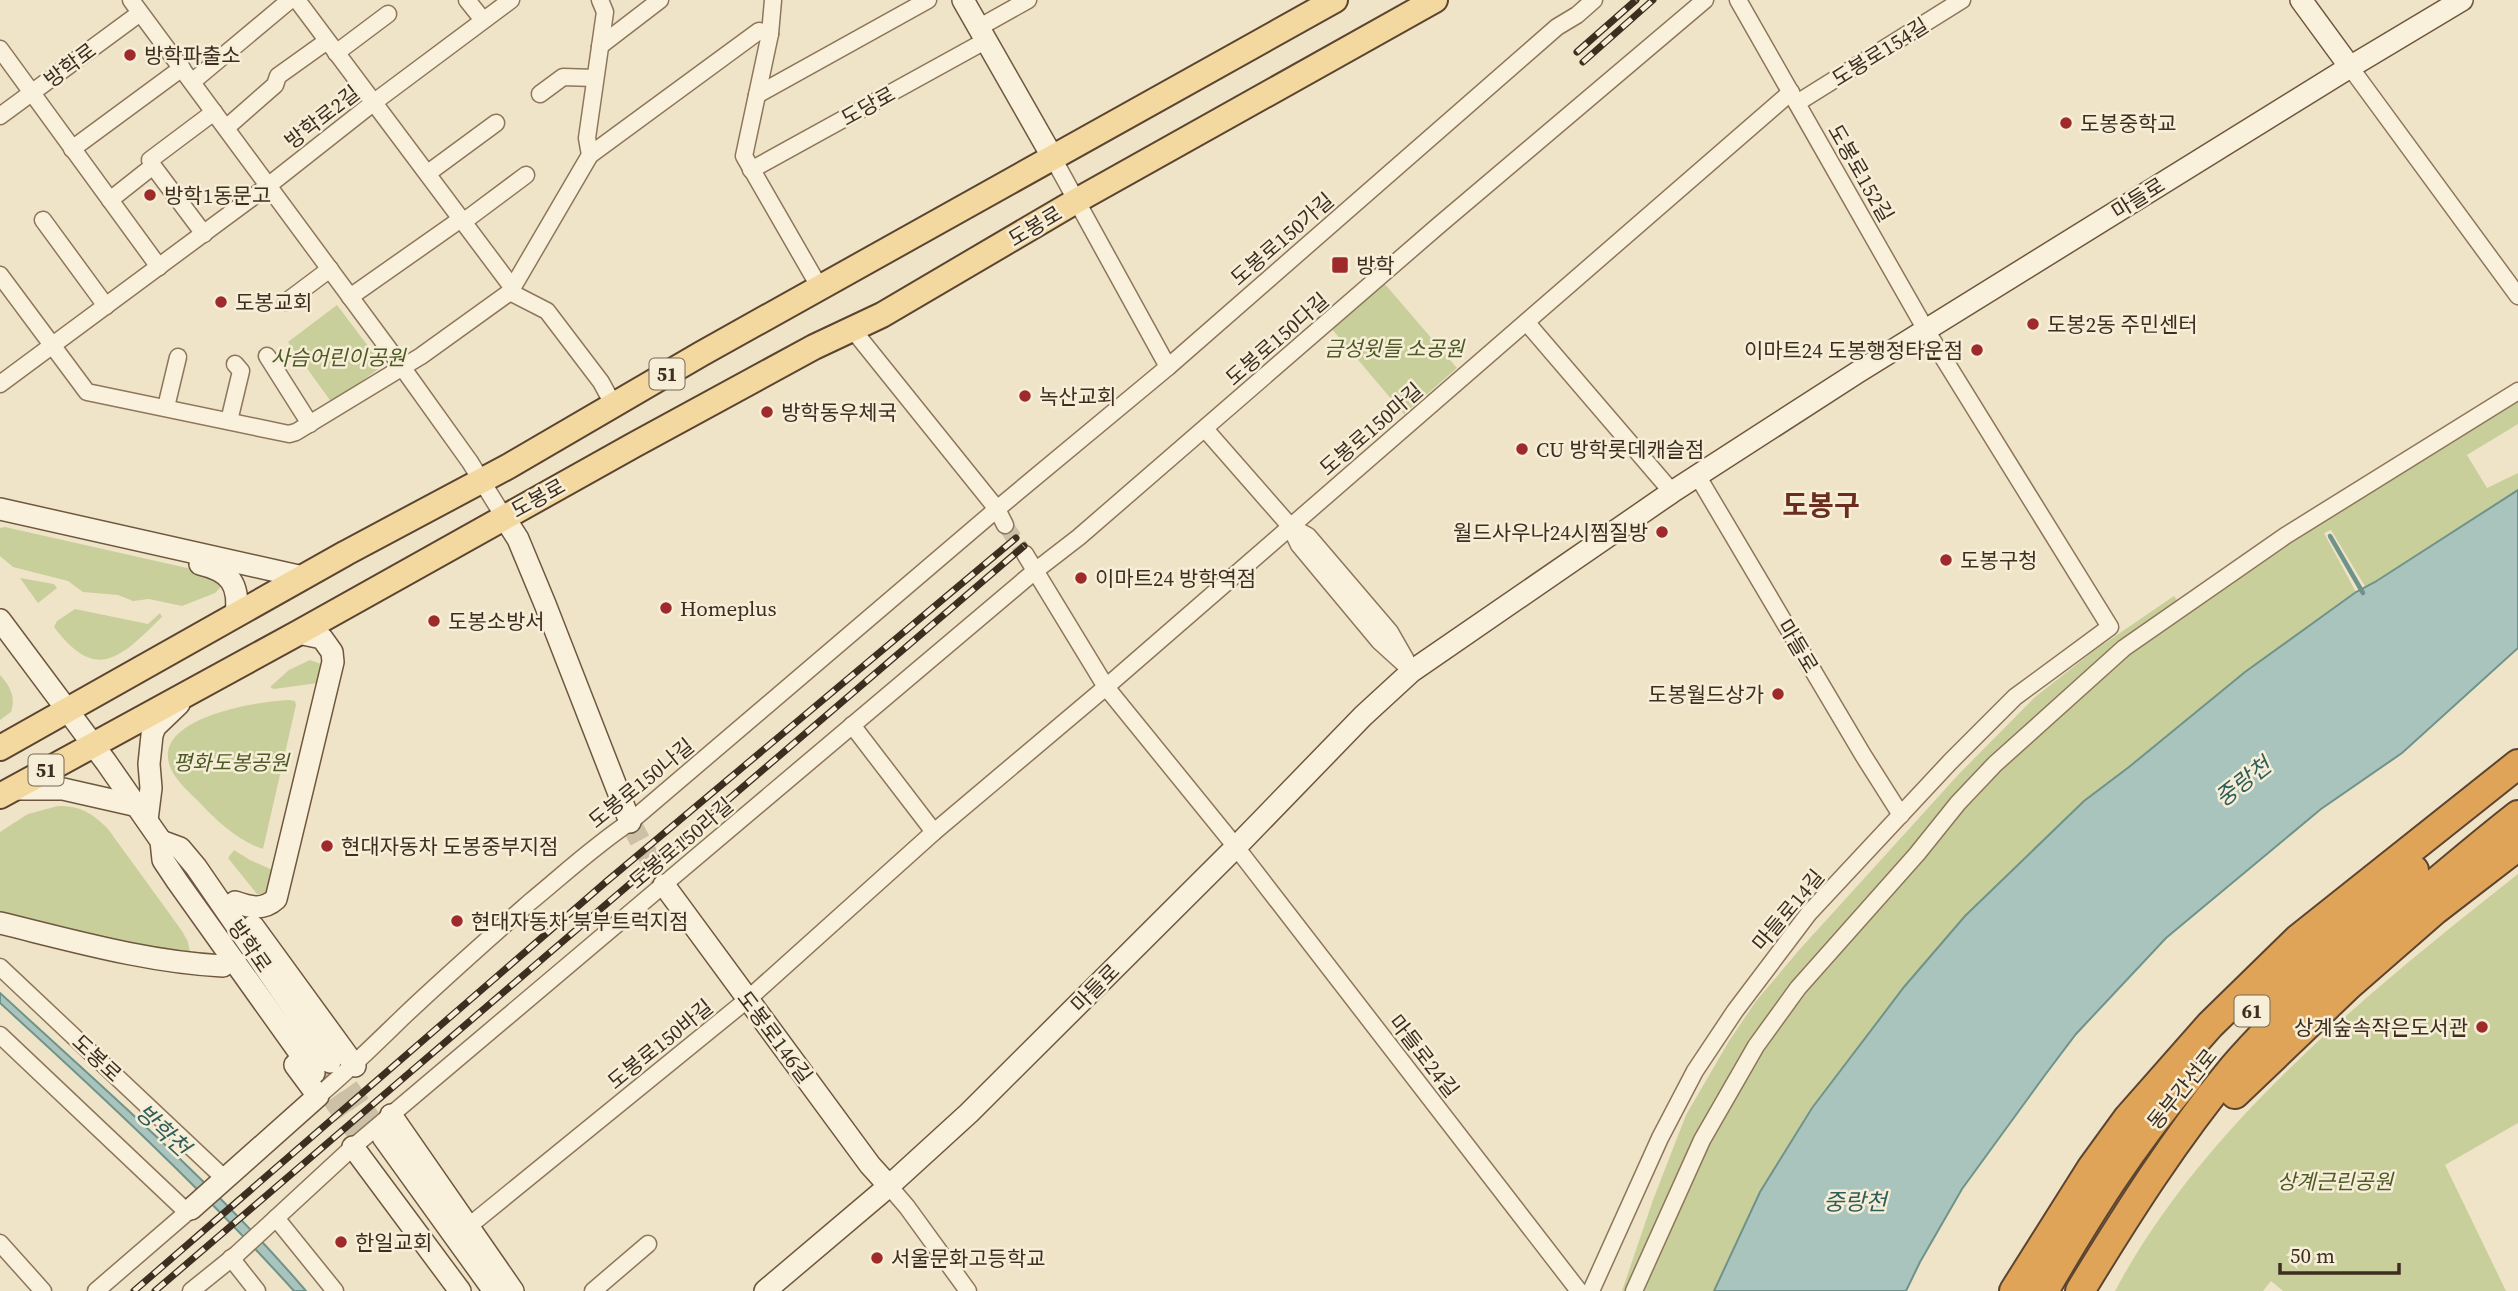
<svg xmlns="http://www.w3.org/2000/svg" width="2518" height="1291" viewBox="0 0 2518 1291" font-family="'Source Serif 4','Noto Sans KR',serif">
	<rect width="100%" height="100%" fill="#f0e4c8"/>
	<g fill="#c9cf9b">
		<polygon points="1384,283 1457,368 1404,414 1331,328"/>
		<polygon points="337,305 377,358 381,367 332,403 288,342"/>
		<polygon points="2518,400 2518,424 2467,455 2487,488 2518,473 2518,490 2366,588 2331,530 2324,533 2356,592 2245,672 2129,767 2084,801 1965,916 1904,987 1811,1108 1760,1192 1714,1291 1622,1291 1653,1200 1686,1115 1729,1041 1756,1001 1800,949 1958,775 2035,697 2095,650 2174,596 2184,610"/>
		<polygon points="5,527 205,572 219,581 221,587 215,593 182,606 149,599 133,601 118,595 83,592 68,581 13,567 0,556 0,528"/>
		<polygon points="20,578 54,584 57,588 38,603"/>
		<path d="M75,609L148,624L160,613L162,617C121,657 97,684 54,627L57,621Z"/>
		<polygon points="310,660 321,664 318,683 274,689 270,687 289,670"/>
		<path d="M0,675C10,686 16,697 11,712L0,720Z"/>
		<path d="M289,700L295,701L296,705L263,849C238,841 217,821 199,802C189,792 177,782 171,769C148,718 258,701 289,700Z"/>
		<path d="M58,806C81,806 92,813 108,829L182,931L188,942L190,952L186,955L0,916V832L28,814Z"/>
		<polygon points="234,850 250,860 275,871 266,894 257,894 228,858"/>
		<path d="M2518,874V1123L2445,1165L2506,1291H2283L2271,1281L2263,1291H2115C2204,1124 2371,990 2518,874Z"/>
	</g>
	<g fill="#a9c4bc" stroke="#6f938a" stroke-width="2">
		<polygon points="2518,490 2518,648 2402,753 2321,809 2166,938 2076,1034 2045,1075 1962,1189 1920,1262 1906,1291 1714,1291 1760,1192 1812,1108 1904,987 1965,916 2084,801 2129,767 2245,672 2356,592 2375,582"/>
		<path d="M0,993C104,1089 214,1183 306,1291H294C202,1189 101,1095 0,1003Z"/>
	</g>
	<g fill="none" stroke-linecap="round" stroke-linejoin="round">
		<polyline stroke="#6f938a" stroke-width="4.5" points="2330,536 2363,593"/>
		<polyline stroke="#ccc0a6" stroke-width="16" stroke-dasharray="16 8" stroke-linecap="butt" points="1005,525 1025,554"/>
		<g stroke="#ccc0a6" stroke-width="21" stroke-dasharray="21 10" stroke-linecap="butt">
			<polyline points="630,822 664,885"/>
			<polyline points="330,1062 383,1137"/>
			<polyline points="314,1073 368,1148"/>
		</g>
		<defs>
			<g id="street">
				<polyline points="131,0 402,367 470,462 504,517"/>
				<polyline points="297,0 512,287"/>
				<polyline points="467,0 483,20"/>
				<polyline points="773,0 770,34 744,156 820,288"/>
				<polyline points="978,28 1028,0"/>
				<polyline points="600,46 660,0"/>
				<polyline points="0,49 159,267"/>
				<polyline points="336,53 388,14"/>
				<polyline points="2350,67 2518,296"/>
				<polyline points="192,82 290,0"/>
				<polyline points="540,94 563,77 595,78"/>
				<polyline points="757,95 928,0"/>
				<polyline points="1797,103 1962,0"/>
				<polyline points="0,116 140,13"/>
				<polyline points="226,128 275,85 278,76 327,41"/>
				<polyline points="72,149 182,68"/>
				<polyline points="590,155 759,31 770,34"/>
				<polyline points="1053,158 1168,367"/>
				<polyline points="153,166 204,234"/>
				<polyline points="751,170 985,41"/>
				<polyline points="428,173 496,123"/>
				<polyline points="110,200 153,166 150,160 214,112"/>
				<polyline points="43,220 106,306"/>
				<polyline points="463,222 526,175"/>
				<polyline points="0,275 87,392 289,434 296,432 421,356 510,292 590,155 587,138 605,12 600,0"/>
				<polyline points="510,292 547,311 601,382 613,404"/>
				<polyline points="350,297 461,219"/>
				<polyline points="286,302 330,269"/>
				<polyline points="1527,323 1672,492"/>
				<polyline points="853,330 997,509 1005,525"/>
				<polyline points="267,356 310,424"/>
				<polyline points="0,384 269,185 373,103 511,0"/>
				<polyline points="166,407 178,357"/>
				<polyline points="229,421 241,371 235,364"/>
				<polyline points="1205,429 1290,526 1299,545 1379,641 1412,671"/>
				<polyline points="1697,475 1863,755 1901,815"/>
				<polyline points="1290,526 1308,536 1390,632 1406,660"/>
				<polyline points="1025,554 1106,687 1236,847 1579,1291"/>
				<polyline points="852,725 934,832"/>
				<polyline points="0,967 224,1178"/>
				<polyline points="0,1035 187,1212"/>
				<path d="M318,1096C348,1071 375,1044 404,1016C445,977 487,940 530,902C563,875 594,846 630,822L997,509L1168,367L1557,27L1577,15L1594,0"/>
				<polyline points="889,1186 907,1207 968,1291"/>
				<polyline points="276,1218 335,1291"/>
				<polyline points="469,1226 748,999 934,832 1106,687 1791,92"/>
				<polyline points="0,1243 43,1291"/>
				<polyline points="231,1258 257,1291"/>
				<polyline points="96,1291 191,1209"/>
				<polyline points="191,1291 237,1254 353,1147 1035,571 1079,537 1438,226 1705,0"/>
				<polyline points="593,1291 648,1244"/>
				<polyline points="1591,1291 1660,1138 1695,1071 1735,1011 1809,913 1950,762 2015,697 2110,627 1926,330 1738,0"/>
				<polyline points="1634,1291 1702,1140 1756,1046 1798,988 1917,854 1958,803 1995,764 2124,648 2285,536 2518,391"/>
			</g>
			<g id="secondary">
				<polyline points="963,0 1053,158"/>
				<polyline points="2301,0 2350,67"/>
				<polyline points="0,509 303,577"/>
				<polyline points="504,517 518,539 545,604 630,822"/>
				<path d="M200,564C230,571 240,584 236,615"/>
				<polyline points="0,620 106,762 161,841 163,860 177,881 314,1073"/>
				<polyline points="14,789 63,789 138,806"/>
				<polyline points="147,820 151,788 149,764 152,735 155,727 179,704"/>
				<polyline points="161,841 180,848 196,867 330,1062"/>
				<polyline points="664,885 870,1165 889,1186"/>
				<path d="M235,902C249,907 263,911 276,899L333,662L332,652L322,638L298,633"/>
				<path d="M0,923C74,941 147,962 223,966"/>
				<polyline points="253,926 355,1066"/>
				<polyline points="391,1115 513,1291"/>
				<polyline points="383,1137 494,1291"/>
				<polyline points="353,1147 460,1291"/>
				<polyline points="191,1209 318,1096 295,1065"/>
				<polyline points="765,1291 889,1186 969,1113 1236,847 1363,716 1412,671 1672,492 1858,372 2350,67 2462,0"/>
			</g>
			<g id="primary">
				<polyline points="0,748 346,553 509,466 701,354 1335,0"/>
				<polyline points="0,796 298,633 634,445 814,347 882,315 1076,201 1435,0"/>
			</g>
			<g id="highway">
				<polyline points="2257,1006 2276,987 2414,870"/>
				<polyline points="2235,1094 2349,985 2435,910 2518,846"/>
				<polyline points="2014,1291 2091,1169 2128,1118 2210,1025 2298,939 2518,764"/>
				<path d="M2044,1291C2087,1217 2132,1144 2188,1079"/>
				<path d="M2080,1291C2127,1214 2175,1138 2233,1068C2273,1021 2320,981 2367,941C2417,898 2467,855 2518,815"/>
			</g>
		</defs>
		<use href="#street" stroke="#8d765c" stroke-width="19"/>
		<use href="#secondary" stroke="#6f573f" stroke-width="24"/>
		<use href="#primary" stroke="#5b4430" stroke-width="28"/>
		<use href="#highway" stroke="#5b4430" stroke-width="32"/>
		<use href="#street" stroke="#faf1dc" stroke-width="16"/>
		<use href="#secondary" stroke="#faf1dc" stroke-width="21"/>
		<use href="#primary" stroke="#f3d9a0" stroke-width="24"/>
		<use href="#highway" stroke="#e0a458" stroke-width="28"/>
		<defs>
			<g id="rail">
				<polyline points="1577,52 1636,0"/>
				<polyline points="1583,62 1653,0"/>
				<polyline points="134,1291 607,881 1016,538"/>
				<polyline points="155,1291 1024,546"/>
			</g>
		</defs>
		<use href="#rail" stroke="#3d2e20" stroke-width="7"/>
		<use href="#rail" stroke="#f7eed8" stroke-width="4.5" stroke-dasharray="13" stroke-linecap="butt"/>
	</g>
	<g fill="#9e2a2b" stroke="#f7eed8" stroke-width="2.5">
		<circle cx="130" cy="55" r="7"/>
		<circle cx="2066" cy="123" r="7"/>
		<circle cx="150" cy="195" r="7"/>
		<rect x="1331" y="256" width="18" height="18" rx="3.5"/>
		<circle cx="221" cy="302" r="7"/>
		<circle cx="2033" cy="324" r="7"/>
		<circle cx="1977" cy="350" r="7"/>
		<circle cx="1025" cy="396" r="7"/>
		<circle cx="767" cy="412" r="7"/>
		<circle cx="1522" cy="449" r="7"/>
		<circle cx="1662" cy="532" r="7"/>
		<circle cx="1946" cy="560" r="7"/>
		<circle cx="1081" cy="578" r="7"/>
		<circle cx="666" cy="608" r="7"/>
		<circle cx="434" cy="621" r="7"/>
		<circle cx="1778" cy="694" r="7"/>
		<circle cx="327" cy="846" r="7"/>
		<circle cx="457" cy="921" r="7"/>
		<circle cx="2482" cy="1027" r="7"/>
		<circle cx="341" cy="1242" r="7"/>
		<circle cx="877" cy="1258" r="7"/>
	</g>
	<g text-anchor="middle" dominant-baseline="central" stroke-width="5" stroke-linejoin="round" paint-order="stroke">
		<g fill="#f7eed8" stroke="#756857" stroke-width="2">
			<rect x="649.5" y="358.5" width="35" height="31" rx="5"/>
			<rect x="28.5" y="754.5" width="35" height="31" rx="5"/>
			<rect x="2234.5" y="995.5" width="35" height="31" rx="5"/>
		</g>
		<g font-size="19" font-weight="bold" fill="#3d2e20">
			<text x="667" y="374">51</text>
			<text x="46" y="770">51</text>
			<text x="2252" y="1011">61</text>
		</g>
		<g font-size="21" fill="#3d2e20" stroke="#f7eed8">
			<text transform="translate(1880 52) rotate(-32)">도봉로154길</text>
			<text transform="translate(70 65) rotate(-37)">방학로</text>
			<text transform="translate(868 106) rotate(-29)">도당로</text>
			<text transform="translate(322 117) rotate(-38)">방학로2길</text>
			<text transform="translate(1861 173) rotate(60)">도봉로152길</text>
			<text transform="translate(2138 198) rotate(-32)">마들로</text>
			<text transform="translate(1035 226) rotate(-31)">도봉로</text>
			<text transform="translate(1282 239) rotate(-41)">도봉로150가길</text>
			<text transform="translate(1277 339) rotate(-41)">도봉로150다길</text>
			<text transform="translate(1371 429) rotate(-41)">도봉로150마길</text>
			<text transform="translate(538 498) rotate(-29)">도봉로</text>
			<text transform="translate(1798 646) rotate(59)">마들로</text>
			<text transform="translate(641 783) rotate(-39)">도봉로150나길</text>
			<text transform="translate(681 843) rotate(-40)">도봉로150라길</text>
			<text transform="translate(1788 910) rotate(-50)">마들로14길</text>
			<text transform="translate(250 946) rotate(55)">방학로</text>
			<text transform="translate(1095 988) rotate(-45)">마들로</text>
			<text transform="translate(775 1037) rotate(53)">도봉로146길</text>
			<text transform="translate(660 1044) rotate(-39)">도봉로150바길</text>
			<text transform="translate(1424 1056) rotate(52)">마들로24길</text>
			<text transform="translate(97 1058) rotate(43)">도봉로</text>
			<text transform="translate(2182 1089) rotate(-51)">동부간선로</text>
		</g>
		<g font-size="21" fill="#3d2e20" stroke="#f7eed8" text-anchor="start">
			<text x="144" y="55">방학파출소</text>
			<text x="2080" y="123">도봉중학교</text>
			<text x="164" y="195">방학1동문고</text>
			<text x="1356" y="265">방학</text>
			<text x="235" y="302">도봉교회</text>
			<text x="2047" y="324">도봉2동 주민센터</text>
			<text x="1963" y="350" text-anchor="end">이마트24 도봉행정타운점</text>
			<text x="1039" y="396">녹산교회</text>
			<text x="781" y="412">방학동우체국</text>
			<text x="1536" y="449">CU 방학롯데캐슬점</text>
			<text x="1648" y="532" text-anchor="end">월드사우나24시찜질방</text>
			<text x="1960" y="560">도봉구청</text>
			<text x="1095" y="578">이마트24 방학역점</text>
			<text x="680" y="608">Homeplus</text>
			<text x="448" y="621">도봉소방서</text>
			<text x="1764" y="694" text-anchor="end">도봉월드상가</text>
			<text x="341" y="846">현대자동차 도봉중부지점</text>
			<text x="471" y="921">현대자동차 북부트럭지점</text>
			<text x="2468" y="1027" text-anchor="end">상계숲속작은도서관</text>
			<text x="355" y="1242">한일교회</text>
			<text x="891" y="1258">서울문화고등학교</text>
		</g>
		<g font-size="21" font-style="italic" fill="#4d5a26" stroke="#f7eed8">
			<text x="1394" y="348">금성윗들 소공원</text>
			<text x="338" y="357">사슴어린이공원</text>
			<text x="231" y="762">평화도봉공원</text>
			<text x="2335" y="1181">상계근린공원</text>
		</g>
		<g font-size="23" font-style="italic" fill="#2f5d5a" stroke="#f7eed8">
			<text transform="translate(2243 782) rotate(-38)">중랑천</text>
			<text transform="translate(163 1130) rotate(43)">방학천</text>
			<text x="1855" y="1202">중랑천</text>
		</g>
		<g font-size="28" font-weight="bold" fill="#6b2e1e" stroke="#f7eed8">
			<text x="1821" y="505">도봉구</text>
		</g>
	</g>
	<path d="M2280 1263v10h119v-10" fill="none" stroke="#3d2e20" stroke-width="3.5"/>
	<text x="2290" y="1263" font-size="21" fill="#3d2e20" stroke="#f7eed8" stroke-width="5" paint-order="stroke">50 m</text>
</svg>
